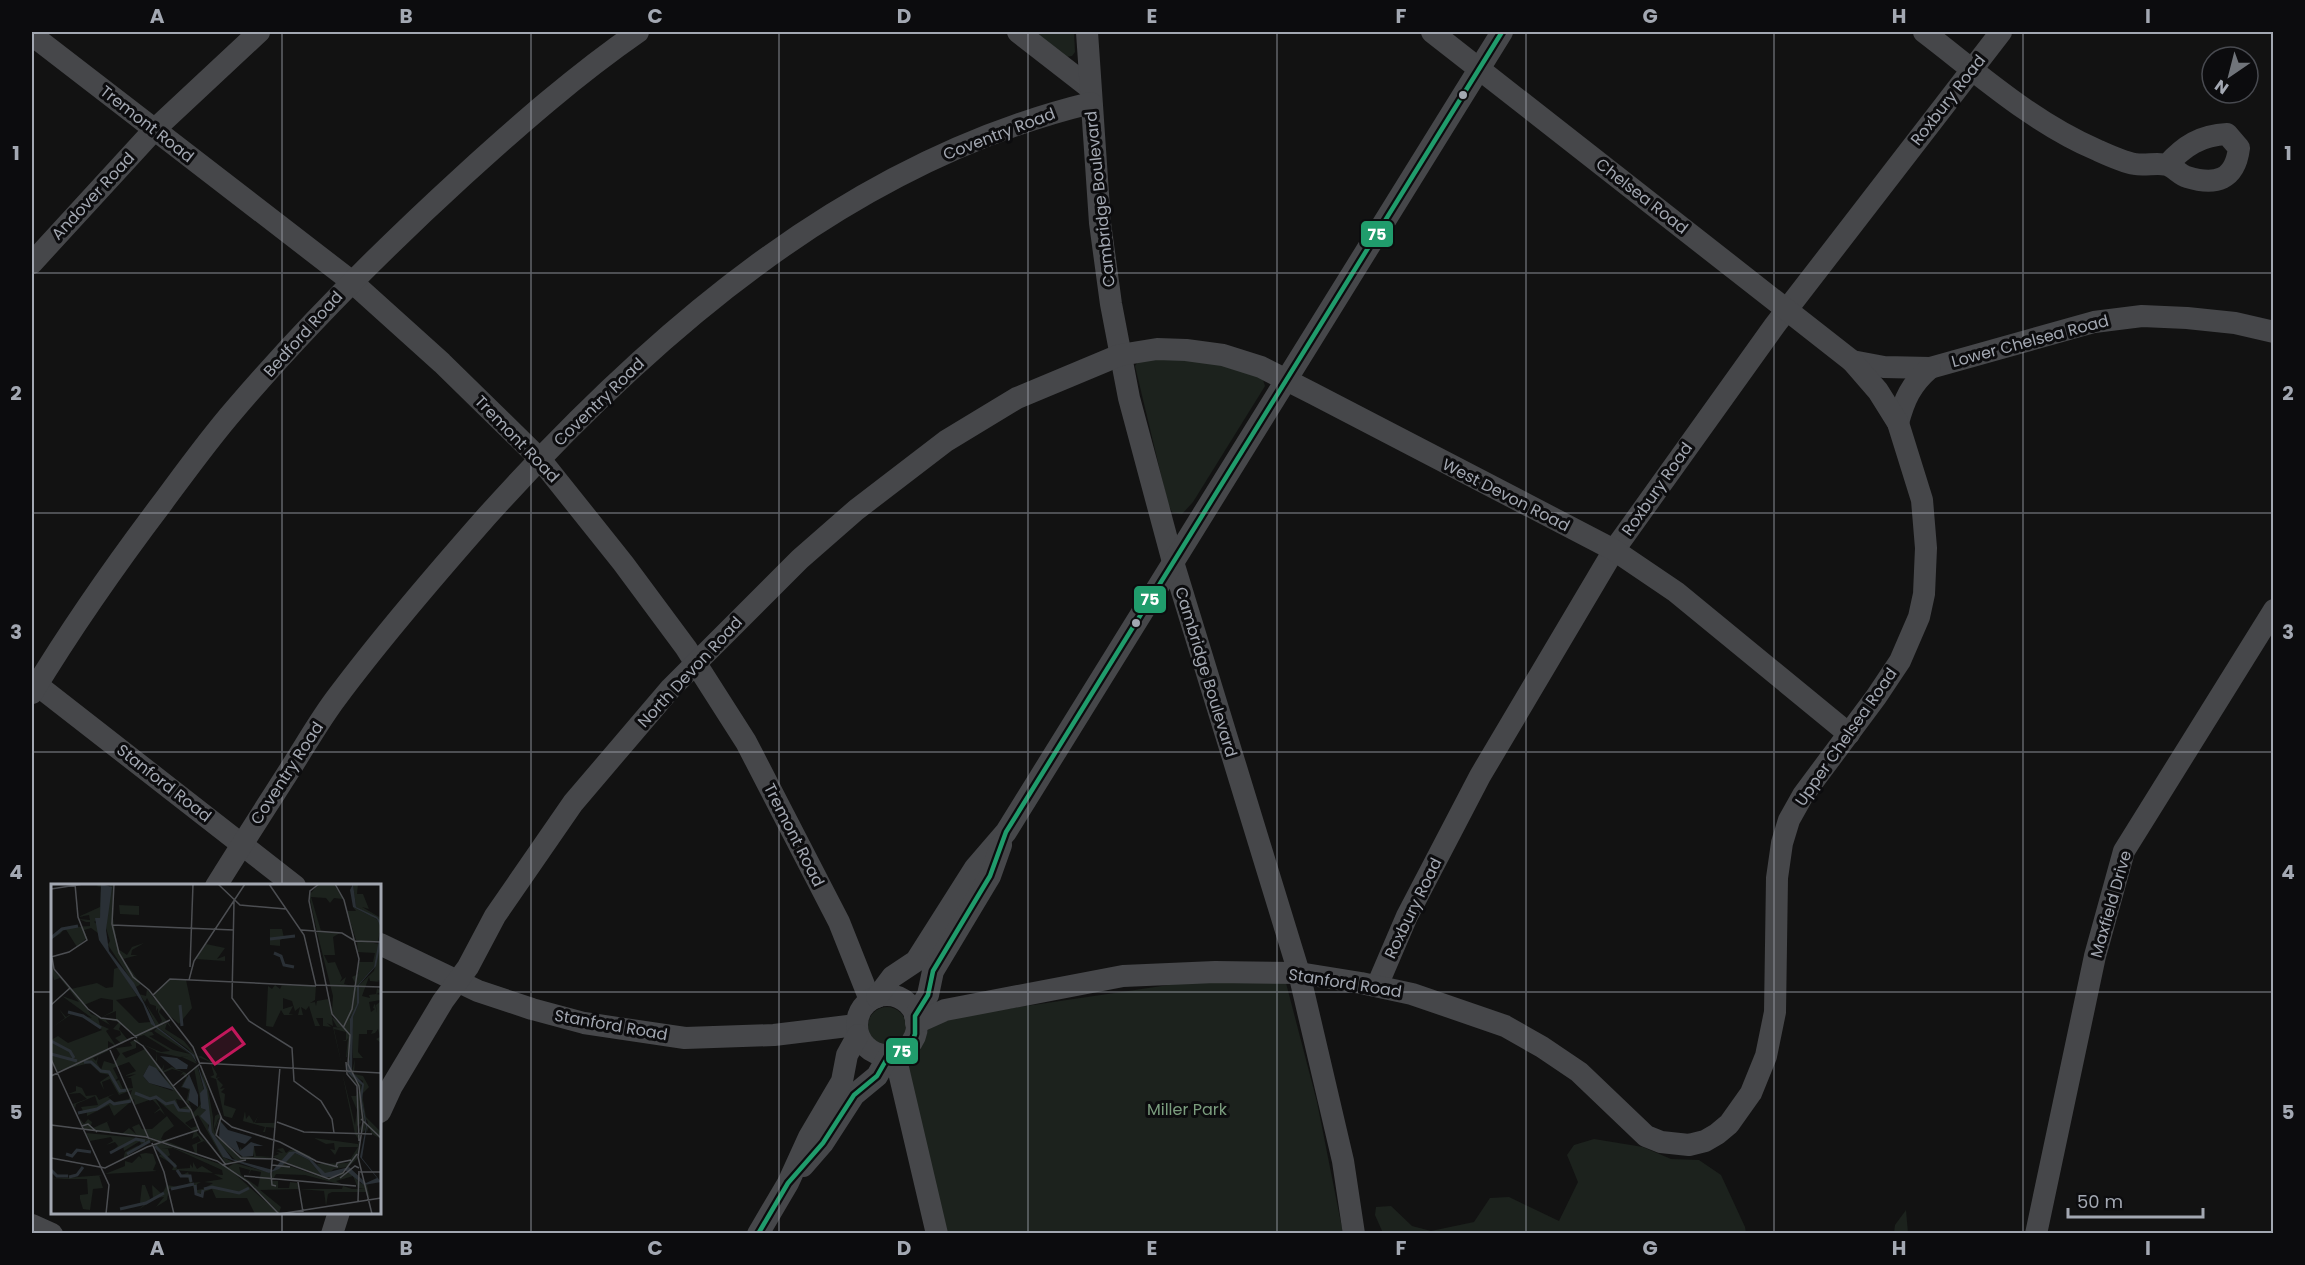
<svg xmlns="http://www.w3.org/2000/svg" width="2305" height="1265" viewBox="0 0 2305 1265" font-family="Poppins,sans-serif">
	<rect width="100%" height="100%" fill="#121212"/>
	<g fill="#1c221d">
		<polygon points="1031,32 1074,32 1075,52 1072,56 1066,57"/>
		<polygon points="1140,359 1217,361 1262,377 1265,386 1193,502 1182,514 1172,512 1168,504 1135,366"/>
		<polygon points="1189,982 1286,983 1317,1102 1343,1233 944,1233 907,1064 922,1046 929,1027 945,1018"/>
		<circle cx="887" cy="1026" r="19"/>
		<polygon points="1594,1139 1643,1147 1671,1159 1699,1160 1721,1175 1745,1227 1746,1233 1383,1233 1375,1215 1376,1207 1391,1206 1412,1226 1431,1231 1474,1222 1490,1198 1509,1197 1559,1221 1578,1182 1567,1155 1574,1145"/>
		<polygon points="1906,1210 1908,1233 1894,1233 1895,1225"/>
	</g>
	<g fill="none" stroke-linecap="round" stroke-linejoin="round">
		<g stroke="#46474a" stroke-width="22">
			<polyline points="1018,32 1090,88"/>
			<polyline points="1087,32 1100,223 1111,304 1129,398 1173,562 1299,973 1343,1161 1354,1234"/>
			<path d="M1924,32C1979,74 2032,122 2097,150C2108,155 2123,162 2135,164C2145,166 2158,162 2167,165C2174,167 2180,175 2187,177C2216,186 2235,180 2239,148L2227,134C2201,135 2184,146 2167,165"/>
			<polyline points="32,35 351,281 442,363 540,459 623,563 686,648 746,742 839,922 870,1000"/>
			<polyline points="32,263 154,130 259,32"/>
			<polyline points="1852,361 1884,367 1930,368 2094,322 2142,316 2187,318 2235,323 2274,332"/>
			<path d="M1898,423C1904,400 1911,384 1930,368"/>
			<polyline points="32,681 295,886"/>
			<path d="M32,693C72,627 116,564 163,502C186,471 209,439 235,409C306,326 382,250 463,176C519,125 576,75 638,32"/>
			<path d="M216,886C242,844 268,804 294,763C308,741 321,718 337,697C384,634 435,575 487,516C650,335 847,162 1091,103"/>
			<polyline points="380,944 478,991 532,1009 584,1023 685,1038 774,1035 856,1025"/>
			<polyline points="1377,986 1407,916 1480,776 1614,550 1775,325 2001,32"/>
			<circle cx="887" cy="1025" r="30"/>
			<polyline points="877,997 892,977 916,961 975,868 1006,832 1502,32"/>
			<polyline points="915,1016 928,995 933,971 990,876 1001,845"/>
			<polyline points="916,1023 945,1010 1123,976 1215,972 1299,973 1361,983 1412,994 1505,1026 1542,1047 1579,1072 1646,1136 1661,1142 1689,1145 1705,1141 1717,1134 1729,1124 1751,1093 1766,1056 1775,1012 1777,878 1782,843 1789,820 1803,795 1876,697 1900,661 1919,617 1924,594 1926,548 1922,500 1898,423 1878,391 1852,361 1432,32"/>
			<polyline points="895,1055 937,1234"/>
			<polyline points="380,1112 392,1086 443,1001 468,967 495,916 573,803 671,688 800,559 856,510 946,441 1017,398 1120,355 1157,349 1186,350 1223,355 1261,367 1312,393 1614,550 1676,592 1849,734"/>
			<polyline points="803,1166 823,1143 854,1095 877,1076 889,1055"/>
			<polyline points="32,1225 52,1234"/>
			<polyline points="332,1234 339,1212"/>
			<polyline points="758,1234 788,1183 809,1137 842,1081 847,1055 858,1035"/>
			<polyline points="2036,1234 2095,956 2124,851 2274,610"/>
		</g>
		<defs>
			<polyline id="bus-1" points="758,1234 788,1183 823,1143 854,1095 877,1076 889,1055 895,1055 906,1049 912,1042 915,1034 915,1016 928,995 933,971 990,876 1006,832 1502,32"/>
		</defs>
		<use href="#bus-1" stroke="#0c0c0e" stroke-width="9"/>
		<use href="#bus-1" stroke="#209c6c" stroke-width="4.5"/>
	</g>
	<path fill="none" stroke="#a3a8b2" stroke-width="1.5" stroke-opacity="0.55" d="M282,32V886M531,32V1234M779,32V1234M1028,32V1234M1277,32V1234M1526,32V1234M1774,32V1234M2023,32V1234M32,273H2274M32,513H2274M32,752H2274M32,992H52M380,992H2274M282,1212V1234"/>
	<g fill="#a3a8b2" stroke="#0c0c0e" stroke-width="2">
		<circle cx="1463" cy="95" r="5"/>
		<circle cx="1136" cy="623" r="5"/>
	</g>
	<g text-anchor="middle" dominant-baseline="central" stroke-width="6" stroke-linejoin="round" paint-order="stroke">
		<g font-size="16" fill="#a3a8b2" stroke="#0c0c0e">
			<text transform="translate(1948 100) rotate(-52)">Roxbury Road</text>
			<text transform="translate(147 124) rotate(38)">Tremont Road</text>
			<text transform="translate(999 134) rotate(-21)">Coventry Road</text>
			<text transform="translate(93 196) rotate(-47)">Andover Road</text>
			<text transform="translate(1642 196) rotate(38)">Chelsea Road</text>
			<text transform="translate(1100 199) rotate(-96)">Cambridge Boulevard</text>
			<text transform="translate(303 334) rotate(-48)">Bedford Road</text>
			<text transform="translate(2030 341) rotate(-15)">Lower Chelsea Road</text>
			<text transform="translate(599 402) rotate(-44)">Coventry Road</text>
			<text transform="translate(517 439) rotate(46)">Tremont Road</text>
			<text transform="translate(1657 489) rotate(-55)">Roxbury Road</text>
			<text transform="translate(1506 495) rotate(27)">West Devon Road</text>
			<text transform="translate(690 672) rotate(-47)">North Devon Road</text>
			<text transform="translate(1206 672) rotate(73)">Cambridge Boulevard</text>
			<text transform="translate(1846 737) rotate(-55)">Upper Chelsea Road</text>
			<text transform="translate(287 773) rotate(-57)">Coventry Road</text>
			<text transform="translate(164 783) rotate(38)">Stanford Road</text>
			<text transform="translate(794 835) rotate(63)">Tremont Road</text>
			<text transform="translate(2111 904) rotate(-74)">Maxfield Drive</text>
			<text transform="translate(1413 908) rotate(-64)">Roxbury Road</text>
			<text transform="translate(1345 983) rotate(9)">Stanford Road</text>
			<text transform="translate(611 1025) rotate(10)">Stanford Road</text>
		</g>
		<g font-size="16" fill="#7b9d7e" stroke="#0c0c0e">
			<text x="1187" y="1109">Miller Park</text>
		</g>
	</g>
	<g transform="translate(51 884)">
		<rect width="330" height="330" fill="#121212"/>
		<path d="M50,0L51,23L49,34L43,38L48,41L47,49L40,44L33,46L36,54L26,63L14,44L9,50L2,54L10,44L39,42V38H35L28,35L39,36L38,31L27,33L49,23L50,3L45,2ZM59,0H62L61,28L67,65L76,71L81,63L93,59L81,66L80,71H87L72,75L90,100L85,103L57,61L55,64L59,57L55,44ZM268,0H283L292,15L283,14L279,19L275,14L260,13L270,47H266L258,11ZM302,0H307L306,10H312L318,25L311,23L330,34V38L305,23ZM68,21L88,22V31L69,30ZM302,23L326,35L330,43L327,57L317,58L328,60L323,83L307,101L306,122L299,134L302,145L299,188L306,200L305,195L310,197L311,208L312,197L304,192L301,188L304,175L303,190L312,192L318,203L311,210L315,233L330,248V255L321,250L318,243L315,250L317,238L314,234L310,209L315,245L311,249L312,236L309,225L310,239L306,242V249L311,240L310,246L305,250H309L306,275L297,283L283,285L277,290L271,288L266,280L297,279L307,263H288L284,271L279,265L284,266L283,259L275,260L263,254L307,260L308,256L304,250L291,188L304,241L306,226L300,212H305L309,205L296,187L299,150L281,129L282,112L266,48L289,49L282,53L284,71H273L277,79L284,78L291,94L289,98L295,93L293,100L306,103L301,93L307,90L308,78H322L324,69L307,68L306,58H312L305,56L296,27H305ZM219,45H231L233,54L229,56V62L219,61ZM330,54V96L326,97L330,98L319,97L318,93L311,112L319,114L318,111L325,110L326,104L330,108L325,110L330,111L329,116L318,118L320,128L324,125L322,124L323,121L324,120L326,129L325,121L330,117V159L325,155L329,153L327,145L324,149L320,150L322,146H316V150H308L307,168L312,174H302L301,135L308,119V101L323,87ZM155,60L174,64L166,75L174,72V77L145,75ZM0,83L20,105L46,99L55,104L62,103L63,85L68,83L86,112L65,116L88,139L99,138L105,144L98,148H101L103,151L98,152L122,166L139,170L103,147L106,144L140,170L146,180L131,173L138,172L129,173L105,168L106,176L105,178V167L91,160L110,168L119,167L93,151L86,153L70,140L68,145L76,155L71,160L64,154L70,151L69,147L62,145L68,138L54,135L59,141L47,134L49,141L58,145L55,147L65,162L57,157V167L42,174L45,177L47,172L46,179L50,186L53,177L63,180L69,170L65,164L81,162L79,158L86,155L90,160L85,157V164L71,169L75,174L94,165L111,185L113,180L112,187L121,183L135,189L137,195L131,203L133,205L130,203L135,194L132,190L129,192L132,188L121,185L112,189L134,217L125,215L128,225L139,221L135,218L138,206L134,204V203L139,205L137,215L142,229L150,220L143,184L146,181L154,210L155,216L149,208L151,218L154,216L150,223L158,229L157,246L169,264L172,273L182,278L175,280L147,231L134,239L140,244L146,242V249L161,264L153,257L146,260V270L174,280L98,253L95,247L97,253L34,246L29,236V235L33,240L37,235L41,238L40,242L42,244L62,235L56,238L60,248L72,249L78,244L85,250L81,243L88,240L91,245H101L116,232L123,242L113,249L110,255L144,269L141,261L150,257L147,252L141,255L143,248L104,214L114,231L109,226L102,230L109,224L101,215L84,221L83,215L63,232L58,221L36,232V228L33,229L30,223L47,221L44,212L25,220L24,225L22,220L36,215L29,209L17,210L25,207V202L31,204L35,212L45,211L48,216L65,209L57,213L63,218L78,215L81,206L68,211L59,195L51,198L53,206L49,198L59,191L49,189L39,179L6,187L0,174V156L7,152L17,159L51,146L33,132L21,130L0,144L14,134L8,125L15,133L20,130L17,128L41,134L11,112L28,118L9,94L3,96ZM50,114L62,116V127L51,133L65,127V136L51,134L40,130L33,121ZM78,178L85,187L73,192L85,190L76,194H80L82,204L72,205L68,196L64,197L67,194L62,184ZM98,181L110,188L122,207L98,199L92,192ZM117,96H135L141,124L128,140L110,124L108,128L116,137L111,141L117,138L121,145L116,139L114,145L133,157L146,173L150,172L157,176L158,177L161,176L162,179L147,173L157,205L162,233V247L164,232L167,230L170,233L167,235L163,245L165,253L169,257L165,251L164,246L165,241L168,235L176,245L190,250L176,245L168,237L165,243L167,253L189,272L203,273L201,265L202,262H212L200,258L195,262L193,266L192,267H189V263L192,267L195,262L198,259L200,258L213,262H203L205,272L221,273L228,270L225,268L232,269L226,265L232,264L235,269L239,266H246L259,272L262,277L244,267L232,277L223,273L185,277L167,258L161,248L149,179L137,165L105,142L95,120L108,140L111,137L107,128V124L105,127V122L99,120L96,114L94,118L88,110L95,112L96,105L105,117L103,110ZM224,101L229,105L231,101H225L265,102L264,116L259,119L264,118L265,122L266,117L277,115L281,133L294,144L298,151V165L296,173H295L297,154L295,157L291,156H295V148L283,145L292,187L282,143L293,144L286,143L281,134L282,142L276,139L280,143L272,142V134H265L269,142H264L258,122L255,126L250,123L252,131H247L249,123L244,127L241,117L232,114V125L242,122L238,130L243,131H233L230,126L222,143L215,142L217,102L221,105ZM160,180L166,190L165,194L169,193L166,195L172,201L169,205L174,204L170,208L174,210L173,221L185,225L181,234L192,237L194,227L195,235L198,231L203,239L207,232L204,239H224L225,244L215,243L214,248H212L214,243L173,232L165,195L159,193L163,191ZM35,249L98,255L177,283L184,279L220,289L233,280L278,296L299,286L309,299L316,301L319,315L315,308H281L277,310L275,322L273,307L248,305H291L292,302L301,305H313L307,304L302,292L285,297L292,301L254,291L225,290L221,297H227V304H238L239,298L246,299L248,305L209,306L230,323L228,329L203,303L183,289L227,329L204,330L196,314H165L161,305L145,311L142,302L118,305L116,316L105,323L113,313L105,314L87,326L94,320L79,322L89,319L91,301H94L99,314L97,319L102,315L101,301L111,310L116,301L127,303L139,299L136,292L128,293L137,288L141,299L150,298L146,300V306L152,305L162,299L153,298L172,295L163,290L172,291L171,286L122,264L111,265H117L119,271L116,273L125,280L126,285L139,284V280L142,284V278L146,285L151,282L162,289L121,286L123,281L108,272L111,269L107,270L110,268L103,261L107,259L100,257L88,261L72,276L74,268L90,260L89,257L73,267L72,261L59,270L67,262L64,258L55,261L62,257L60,253L39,257ZM188,283L199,286L197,292L200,286L210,288L207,303L190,291ZM95,269L102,270L105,279L102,286L106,287L54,290L74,282V277L81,279L88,272L91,275L89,270ZM244,269L258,276L272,293H284L286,286H295L287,293L280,294L270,293L234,278ZM48,291L52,304L42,305L39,326L32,325L29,315V311L37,310L36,295H0L53,291Z" fill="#1c221d" fill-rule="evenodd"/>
		<path d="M50,0L61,3L55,46L58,67L83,99L105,142L143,171L156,206L161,248L181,275L222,286L238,268L247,267L258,273L274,289L298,283L315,299L326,294L309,273L315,243L309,212L311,201L297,189L296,181L299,175V186V135L306,120V102L323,83L330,44L326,35L302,23L299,6L302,0L305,23L326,33L330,38V54L329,63L325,82L308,101V119L302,133L301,188L313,200L311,216L316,242L311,274L330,298L313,301L294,286L284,293H272L258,276L244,269L228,285L218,289L172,273L157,246L158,241L149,232L155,226L150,224L149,209L153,205L146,179L140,170L100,140L92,120L48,56L44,34H49ZM109,172L126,174L137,181L136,185H125ZM98,181L105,184L123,206L98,199L92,192ZM138,190L147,211V223L137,216L139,205L131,203ZM169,237L177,246L201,253L194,260L185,257L189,267L200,258L212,262H203L202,272L192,273L168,254Z" fill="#2a3036"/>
		<path fill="none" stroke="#2a3036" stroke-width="3" d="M0,54L11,45L27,42M219,55L244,52M223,69L230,72L233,81L243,83M129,121L131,142M17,128L32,132L50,144M0,157L19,167L23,174M0,170L26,177M33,178H40L50,187L58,188L69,207L75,206M84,209L99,215L105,213L115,220L123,218L128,226L139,227M27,229L46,225L59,217L63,220L80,217M104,262L125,283M59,269L85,255L94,257M15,270L21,272L26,266L40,268M76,270L99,257M0,286L6,292H17M126,286L130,292H139L140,298M18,293L26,291L32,283M144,301L145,310L151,312L152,306M120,305L143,300M153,305L161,303L188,309L198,304M69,325L95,319L113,309"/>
		<path fill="none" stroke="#4c4e52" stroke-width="1.5" d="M63,0L61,40L68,69L82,93L98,106L142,163L171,235L181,243L229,258L265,277M167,0L189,21L235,25M218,0L253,51L265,102M268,0L259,7L258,17L281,130L299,151L297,180L308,202L312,238L307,273L321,330M284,0L293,16L308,75L301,125L292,144M0,5L32,0M183,17L181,114L198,137L241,164L243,197L270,217L281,235L283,249M61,41L183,46M250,46L291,49L304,57L330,58M0,73L18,68L36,56L27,33L24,0M1,73L3,85L37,125L50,134L66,136L86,154M139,83L142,0M138,96L143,77L194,0M264,101L330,103M102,111L119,95L265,102M0,121L19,104M83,156L92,162L140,226L149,248L175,281M59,166L98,255M0,175L58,301L55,330M295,178L296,190L306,202L308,257M0,192L119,136M122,202L150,179L330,189M170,233L165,251L190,274L224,275L278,295L292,289L306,270M310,235L330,254M226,238L253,248L321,250M0,241L95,253L166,277L197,298L228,330M31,242L37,240L46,248M101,259L113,288L123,330M0,274L54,284L96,263L147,246M264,277L287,283M171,281L195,276M221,281L239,283M285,283L286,279L300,276M309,288H330M193,292L305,302M289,294L304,282L308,284M247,298L252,328M225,302L221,301L220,290L229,183M307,317L308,287M228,330L330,314"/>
		<path fill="#c2185b" fill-opacity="0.15" stroke="#c2185b" stroke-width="3" d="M181,144L193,160L164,180L152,164Z"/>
		<rect width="330" height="330" fill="none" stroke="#a3a8b2" stroke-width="3"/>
	</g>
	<g stroke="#0c0c0e" stroke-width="2">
		<rect x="1360" y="220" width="34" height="28" rx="6" fill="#209c6c"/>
		<rect x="1133" y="585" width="34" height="29" rx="6" fill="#209c6c"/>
		<rect x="885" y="1037" width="34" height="28" rx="6" fill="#209c6c"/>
	</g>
	<g font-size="16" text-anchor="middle" font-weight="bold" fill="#fff">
		<text x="1377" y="240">75</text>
		<text x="1150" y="605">75</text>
		<text x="902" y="1057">75</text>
	</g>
	<rect width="2305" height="1265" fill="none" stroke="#0c0c0e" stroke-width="66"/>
	<g transform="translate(2230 75) rotate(215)"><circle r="28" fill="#0c0c0e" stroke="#484a50" stroke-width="1.5"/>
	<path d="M0-4.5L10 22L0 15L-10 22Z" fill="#70747a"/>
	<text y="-9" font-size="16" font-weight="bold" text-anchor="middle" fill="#a3a8b2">N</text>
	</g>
	<path d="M2068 1208v9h135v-9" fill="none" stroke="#a3a8b2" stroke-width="3"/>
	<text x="2077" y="1208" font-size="18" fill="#a3a8b2" stroke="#0c0c0e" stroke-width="4.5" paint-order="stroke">50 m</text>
	<rect x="33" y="33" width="2239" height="1199" fill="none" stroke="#a3a8b2" stroke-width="2"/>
	<g font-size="20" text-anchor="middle" font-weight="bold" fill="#a3a8b2">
		<text x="157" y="23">A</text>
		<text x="406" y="23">B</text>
		<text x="655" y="23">C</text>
		<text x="904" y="23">D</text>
		<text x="1152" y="23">E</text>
		<text x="1401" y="23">F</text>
		<text x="1650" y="23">G</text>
		<text x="1899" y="23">H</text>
		<text x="2148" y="23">I</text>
		<text x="16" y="160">1</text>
		<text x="2288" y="160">1</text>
		<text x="16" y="400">2</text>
		<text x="2288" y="400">2</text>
		<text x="16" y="639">3</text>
		<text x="2288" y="639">3</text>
		<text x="16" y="879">4</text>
		<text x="2288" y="879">4</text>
		<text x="16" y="1119">5</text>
		<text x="2288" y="1119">5</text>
		<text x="157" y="1255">A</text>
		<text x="406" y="1255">B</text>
		<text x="655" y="1255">C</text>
		<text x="904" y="1255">D</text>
		<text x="1152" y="1255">E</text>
		<text x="1401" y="1255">F</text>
		<text x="1650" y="1255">G</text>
		<text x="1899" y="1255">H</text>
		<text x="2148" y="1255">I</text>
	</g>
</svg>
